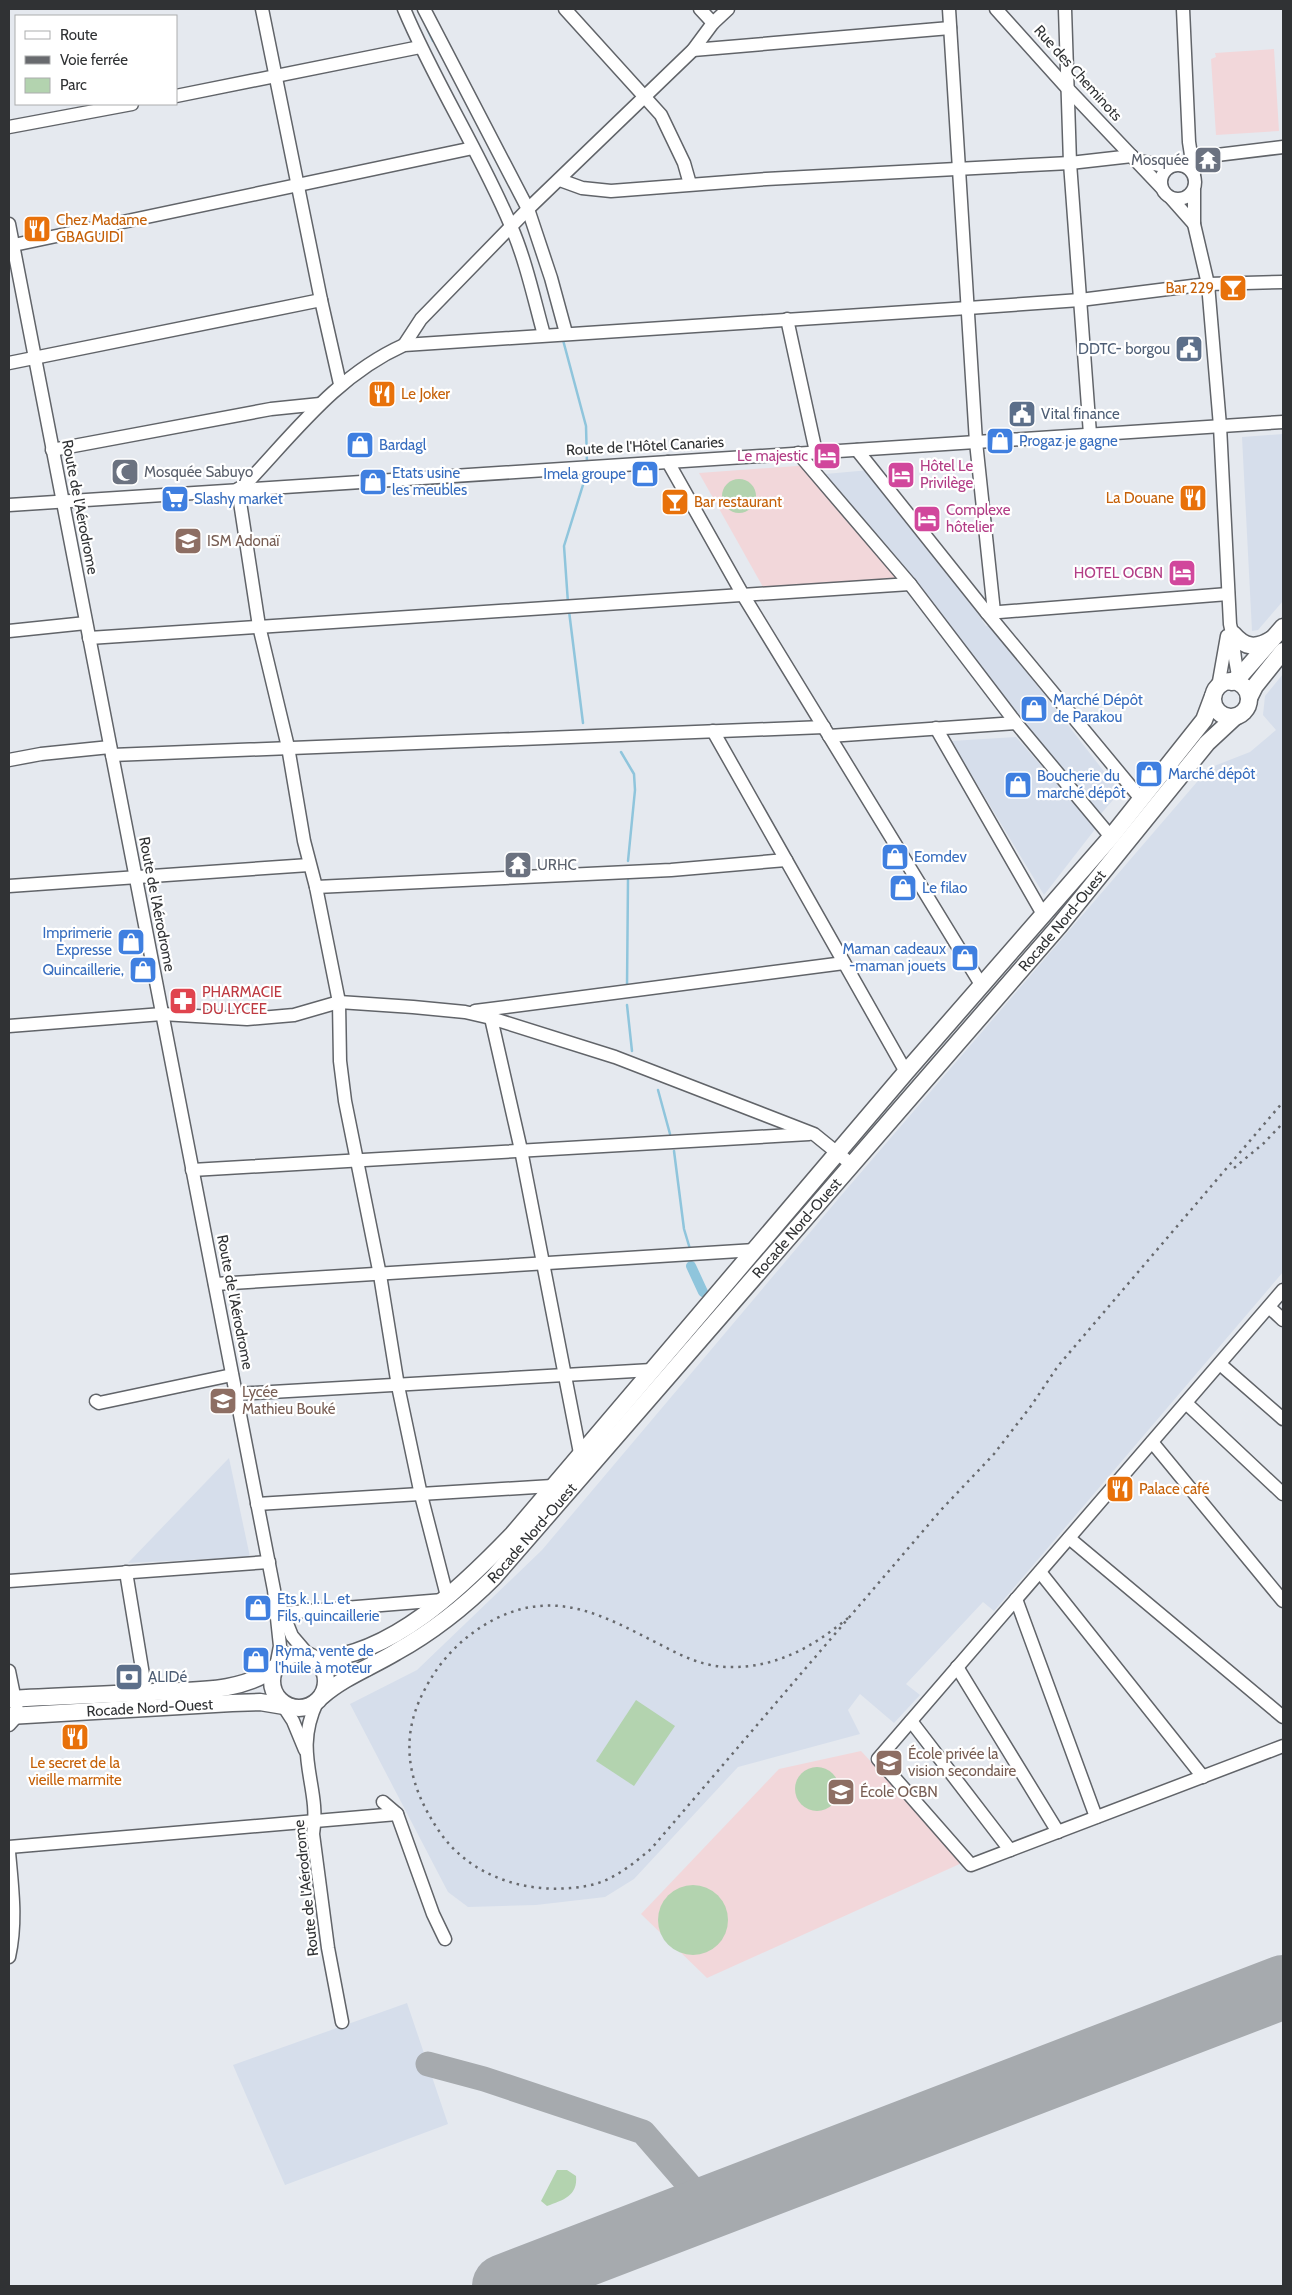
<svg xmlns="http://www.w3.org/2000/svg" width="1292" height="2295" viewBox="0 0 1292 2295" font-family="Cabin,sans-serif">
	<rect width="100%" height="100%" fill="#e5e9ef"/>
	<g fill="#d6deeb">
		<polygon points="1283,434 1283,601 1258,630 1252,631 1242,437"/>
		<polygon points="870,470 982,615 982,620 986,626 991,626 1120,792 1099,816 825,474"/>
		<polygon points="1283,674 1283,1272 994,1611 983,1602 906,1684 920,1695 894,1723 860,1694 848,1710 860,1734 738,1767 634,1879 605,1897 536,1905 468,1907 448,1892 350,1704 417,1670 542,1550 839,1198 1209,768 1250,752 1276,730 1263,715 1265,696"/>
		<polygon points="1016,737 1096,828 1044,895 951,741"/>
		<polygon points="229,1458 250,1557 128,1563"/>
		<polygon points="407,2003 448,2124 285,2185 233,2065"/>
	</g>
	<g fill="#f2d7da">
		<polygon points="1274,49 1279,131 1216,135 1211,59 1216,57 1215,53"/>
		<polygon points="811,465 900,579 763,587 699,473"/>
		<polygon points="861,1751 964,1862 707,1978 641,1914 779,1769"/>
	</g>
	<g fill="#b3d3af">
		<circle cx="739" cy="496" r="17"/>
		<polygon points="636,1700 675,1726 634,1786 596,1761"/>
		<circle cx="817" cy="1789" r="22"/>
		<circle cx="693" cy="1920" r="35"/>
		<path d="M557,2170H567L576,2176C578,2196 563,2200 547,2206L541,2201Z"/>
	</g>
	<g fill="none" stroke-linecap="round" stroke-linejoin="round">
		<g stroke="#8fc5dc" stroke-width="2.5">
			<polyline points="427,28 433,41"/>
			<polyline points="563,340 586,426 587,464"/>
			<polyline points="568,603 564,546 587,472"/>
			<polyline points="569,611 583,723"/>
			<polyline points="621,752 634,774 635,790 628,861"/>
			<polyline points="627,987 628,880"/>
			<polyline points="627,1005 632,1051"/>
			<polyline points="658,1090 670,1134"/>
			<polyline points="674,1151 684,1229 690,1249"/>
		</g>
		<polyline stroke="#8fc5dc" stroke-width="10" points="691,1266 703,1292"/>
		<polyline stroke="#a6aaae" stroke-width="25" points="428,2064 484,2079 643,2132 709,2208"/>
		<polyline stroke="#a6aaae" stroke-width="64" points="504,2286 1283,1987"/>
		<defs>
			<g id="minor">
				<polyline points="262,9 321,300 340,384"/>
				<path d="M404,9C435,83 480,152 511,226C526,261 534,299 544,335"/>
				<polyline points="424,9 528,209 551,278 566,333"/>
				<polyline points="565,9 661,115 684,163 690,184"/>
				<polyline points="700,9 713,23"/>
				<polyline points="949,9 976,442 994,612"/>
				<polyline points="996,9 1067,88 1161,187"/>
				<polyline points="1065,9 1070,163 1090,434"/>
				<polyline points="1183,9 1189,142 1194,174"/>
				<polyline points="693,50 950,28"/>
				<polyline points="176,96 420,47"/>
				<polyline points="9,127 132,104"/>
				<polyline points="1192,158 1283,147"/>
				<polyline points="1135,160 1169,167"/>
				<circle cx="1178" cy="182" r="17"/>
				<polyline points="560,180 582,188 611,191 766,179 1070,163 1132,156"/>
				<path d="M1194,190V224L1208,284L1220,426L1230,624C1235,644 1233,664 1241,684"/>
				<polyline points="1171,198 1194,224"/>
				<polyline points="9,224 274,1590 280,1646 276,1667"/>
				<polyline points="9,246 473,148"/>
				<polyline points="787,319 816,452"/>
				<polyline points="404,345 421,319 528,209 693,50 713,23 728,9"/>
				<polyline points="9,363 321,300"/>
				<polyline points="52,450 271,409 320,404"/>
				<polyline points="857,450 987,613 1141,799"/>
				<polyline points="798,453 910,584 1016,723 1111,837"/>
				<polyline points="668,462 743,595 982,986"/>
				<polyline points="9,505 1283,422"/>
				<polyline points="987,613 1228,594"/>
				<polyline points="9,631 86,623"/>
				<polyline points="89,638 910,584"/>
				<polyline points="1218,687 1227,636"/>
				<polyline points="936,728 1044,916"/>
				<polyline points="713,731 906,1072"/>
				<polyline points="829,736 1016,723"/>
				<polyline points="112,755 824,727"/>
				<polyline points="9,760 41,754 110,747"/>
				<polyline points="9,886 309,865"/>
				<polyline points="316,887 671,870 786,860"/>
				<polyline points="475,1011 844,963"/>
				<polyline points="491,1018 521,1150 580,1453"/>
				<polyline points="9,1026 162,1014 247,1019 294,1015 339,1002 413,1007 465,1012 491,1018 615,1057 814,1134 851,1164"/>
				<polyline points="192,1170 809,1134"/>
				<polyline points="215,1284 755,1250"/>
				<polyline points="1283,1290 878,1759 971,1865 1283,1746"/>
				<polyline points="1269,1307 1283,1320"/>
				<polyline points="1220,1364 1283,1419"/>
				<polyline points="236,1394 652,1370"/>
				<polyline points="96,1401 99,1403 232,1375"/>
				<polyline points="1186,1403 1283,1494"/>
				<polyline points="1152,1442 1283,1601"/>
				<polyline points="257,1504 552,1486"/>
				<polyline points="1069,1538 1283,1717"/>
				<polyline points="126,1572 146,1693"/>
				<polyline points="1040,1572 1203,1777"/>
				<polyline points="9,1581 269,1562"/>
				<path d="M447,1596L421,1495L398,1386L380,1275L345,1101L340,1061L339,1002L316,887L304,841L288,747L259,626L238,489L245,485C295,432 337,375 404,345L968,308L1080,300L1208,284L1283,282"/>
				<polyline points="1016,1599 1096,1817"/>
				<polyline points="280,1606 292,1636 310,1657"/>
				<polyline points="283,1613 443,1600"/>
				<polyline points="957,1667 1058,1832"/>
				<polyline points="9,1671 18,1715 9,1725"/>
				<polyline points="280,1701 293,1721 305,1750"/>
				<path d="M317,1702C292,1755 321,1785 313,1834L328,1948L342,2022"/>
				<polyline points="911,1721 1010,1850"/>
				<polyline points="383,1802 397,1814 433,1914 445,1939"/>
				<polyline points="9,1847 397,1814"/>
				<path d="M9,1852C12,1887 17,1921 9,1957"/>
			</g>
			<g id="major">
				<path d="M1233,634C1245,648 1256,649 1272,639"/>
				<circle cx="1231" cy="699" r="18"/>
				<polyline points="1232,682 1241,675 1283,627"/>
				<polyline points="1249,698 1255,686 1283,651"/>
				<circle cx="299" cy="1681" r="27"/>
				<path d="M316,1660C393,1655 462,1587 513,1534L906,1072L1111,837L1204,720L1213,696"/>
				<path id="s1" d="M322,1696C344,1677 371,1667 396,1652C432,1632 464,1607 494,1577L1059,926L1207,743L1235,717"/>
				<path d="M9,1699C57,1696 106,1695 154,1692C195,1690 242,1693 276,1667"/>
				<path id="s2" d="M9,1716L232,1703L260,1702L290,1707"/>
			</g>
		</defs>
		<use href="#minor" stroke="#616469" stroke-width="15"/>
		<use href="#major" stroke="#616469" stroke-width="19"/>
		<use href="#minor" stroke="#fff" stroke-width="12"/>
		<use href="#major" stroke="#fff" stroke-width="16"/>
		<g stroke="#686a6e" stroke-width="2.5" stroke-dasharray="2.5 5" stroke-linecap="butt">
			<polyline points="1234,1168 1264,1143 1283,1123"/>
			<path d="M848,1618C813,1647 776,1668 729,1667C705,1667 684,1657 663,1646C607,1618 560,1588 497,1618C465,1634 440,1659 424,1691C398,1740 409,1787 439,1831C472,1880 535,1897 591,1885C614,1880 634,1863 651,1849L941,1510L994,1454L1031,1406L1058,1366L1283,1102"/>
		</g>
	</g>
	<defs>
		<symbol id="temple-square" viewBox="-11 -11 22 22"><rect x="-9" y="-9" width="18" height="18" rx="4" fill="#6b7280" stroke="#fff"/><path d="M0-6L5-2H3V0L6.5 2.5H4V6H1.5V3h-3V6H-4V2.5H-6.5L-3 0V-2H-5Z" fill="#fff"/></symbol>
		<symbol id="restaurant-square" viewBox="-11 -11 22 22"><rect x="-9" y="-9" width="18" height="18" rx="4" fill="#e8710a" stroke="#fff"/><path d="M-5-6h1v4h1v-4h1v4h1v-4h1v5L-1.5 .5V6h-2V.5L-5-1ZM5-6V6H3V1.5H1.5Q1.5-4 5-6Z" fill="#fff"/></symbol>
		<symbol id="bar-square" viewBox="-11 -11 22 22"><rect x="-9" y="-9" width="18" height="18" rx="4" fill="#e8710a" stroke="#fff"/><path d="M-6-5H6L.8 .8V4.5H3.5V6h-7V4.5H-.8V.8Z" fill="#fff"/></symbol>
		<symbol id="civic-square" viewBox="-11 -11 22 22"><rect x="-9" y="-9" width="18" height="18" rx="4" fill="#5c6f8a" stroke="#fff"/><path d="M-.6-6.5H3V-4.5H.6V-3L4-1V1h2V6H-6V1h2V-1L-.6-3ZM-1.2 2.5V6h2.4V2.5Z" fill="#fff"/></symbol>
		<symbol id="shop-square" viewBox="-11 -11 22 22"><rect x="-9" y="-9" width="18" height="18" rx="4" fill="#3f7fe0" stroke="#fff"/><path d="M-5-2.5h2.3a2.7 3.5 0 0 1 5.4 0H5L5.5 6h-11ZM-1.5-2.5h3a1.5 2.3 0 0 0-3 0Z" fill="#fff"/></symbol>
		<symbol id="hotel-square" viewBox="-11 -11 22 22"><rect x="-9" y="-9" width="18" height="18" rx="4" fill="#d1479c" stroke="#fff"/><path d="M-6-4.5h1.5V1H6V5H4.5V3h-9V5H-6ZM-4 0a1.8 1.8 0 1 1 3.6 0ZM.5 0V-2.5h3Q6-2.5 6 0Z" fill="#fff"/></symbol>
		<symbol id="mosque-square" viewBox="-11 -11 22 22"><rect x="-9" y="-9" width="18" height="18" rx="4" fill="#6b7280" stroke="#fff"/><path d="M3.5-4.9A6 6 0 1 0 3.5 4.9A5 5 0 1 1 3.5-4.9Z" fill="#fff"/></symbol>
		<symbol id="supermarket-square" viewBox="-11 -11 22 22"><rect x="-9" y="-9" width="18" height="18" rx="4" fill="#3f7fe0" stroke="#fff"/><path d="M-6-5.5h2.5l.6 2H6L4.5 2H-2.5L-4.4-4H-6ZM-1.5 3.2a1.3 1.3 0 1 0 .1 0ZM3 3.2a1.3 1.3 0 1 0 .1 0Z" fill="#fff"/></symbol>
		<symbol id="school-square" viewBox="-11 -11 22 22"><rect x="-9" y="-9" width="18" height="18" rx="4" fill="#8d6e63" stroke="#fff"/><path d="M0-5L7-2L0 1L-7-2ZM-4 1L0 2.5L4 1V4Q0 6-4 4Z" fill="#fff"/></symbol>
		<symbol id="pharmacy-square" viewBox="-11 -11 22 22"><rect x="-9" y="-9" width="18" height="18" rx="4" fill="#e0444e" stroke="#fff"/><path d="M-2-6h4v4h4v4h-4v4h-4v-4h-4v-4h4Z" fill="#fff"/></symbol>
		<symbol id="bank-square" viewBox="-11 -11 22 22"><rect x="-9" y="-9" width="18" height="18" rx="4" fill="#5c6f8a" stroke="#fff"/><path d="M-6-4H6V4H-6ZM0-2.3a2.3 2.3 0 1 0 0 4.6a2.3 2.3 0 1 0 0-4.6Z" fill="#fff"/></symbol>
	</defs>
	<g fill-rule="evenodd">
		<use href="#temple-square" x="1192" y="144" width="32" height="32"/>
		<use href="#restaurant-square" x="21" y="213" width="32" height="32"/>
		<use href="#bar-square" x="1217" y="272" width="32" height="32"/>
		<use href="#civic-square" x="1173" y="333" width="32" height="32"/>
		<use href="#restaurant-square" x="366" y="378" width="32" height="32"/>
		<use href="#civic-square" x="1006" y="398" width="32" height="32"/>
		<use href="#shop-square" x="984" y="425" width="32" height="32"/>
		<use href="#shop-square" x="344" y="429" width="32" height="32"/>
		<use href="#hotel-square" x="811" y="440" width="32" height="32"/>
		<use href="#mosque-square" x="109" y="456" width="32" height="32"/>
		<use href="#shop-square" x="629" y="458" width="32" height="32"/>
		<use href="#hotel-square" x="885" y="459" width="32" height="32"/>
		<use href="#shop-square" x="357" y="466" width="32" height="32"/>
		<use href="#restaurant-square" x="1177" y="482" width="32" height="32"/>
		<use href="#supermarket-square" x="159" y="483" width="32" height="32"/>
		<use href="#bar-square" x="659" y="486" width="32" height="32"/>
		<use href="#hotel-square" x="911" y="503" width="32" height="32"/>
		<use href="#school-square" x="172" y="525" width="32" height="32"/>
		<use href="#hotel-square" x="1166" y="557" width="32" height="32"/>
		<use href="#shop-square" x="1018" y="693" width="32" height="32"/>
		<use href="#shop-square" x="1133" y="758" width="32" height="32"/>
		<use href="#shop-square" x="1002" y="769" width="32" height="32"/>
		<use href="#shop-square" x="879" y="841" width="32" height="32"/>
		<use href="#temple-square" x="502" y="849" width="32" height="32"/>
		<use href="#shop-square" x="887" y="872" width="32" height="32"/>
		<use href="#shop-square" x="115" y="926" width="32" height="32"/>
		<use href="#shop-square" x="949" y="942" width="32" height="32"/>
		<use href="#shop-square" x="127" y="954" width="32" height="32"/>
		<use href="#pharmacy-square" x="167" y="985" width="32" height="32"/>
		<use href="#school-square" x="207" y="1385" width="32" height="32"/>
		<use href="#restaurant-square" x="1104" y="1473" width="32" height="32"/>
		<use href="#shop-square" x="242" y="1592" width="32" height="32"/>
		<use href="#shop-square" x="240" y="1644" width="32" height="32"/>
		<use href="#bank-square" x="113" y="1661" width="32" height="32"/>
		<use href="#restaurant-square" x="59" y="1721" width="32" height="32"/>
		<use href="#school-square" x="873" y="1747" width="32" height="32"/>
		<use href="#school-square" x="825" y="1776" width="32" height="32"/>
	</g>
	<g text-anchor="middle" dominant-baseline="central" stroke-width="4.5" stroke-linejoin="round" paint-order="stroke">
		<g font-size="15" fill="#303234" stroke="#fff">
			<text transform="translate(1078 73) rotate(48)">Rue des Cheminots</text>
			<text transform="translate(645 446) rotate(-3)">Route de l'Hôtel Canaries</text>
			<text transform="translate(80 507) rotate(79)">Route de l'Aérodrome</text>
			<text transform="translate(157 904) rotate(79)">Route de l'Aérodrome</text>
			<text stroke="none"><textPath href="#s1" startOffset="1078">Rocade Nord-Ouest</textPath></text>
			<text stroke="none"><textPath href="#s1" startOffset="672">Rocade Nord-Ouest</textPath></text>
			<text transform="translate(235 1302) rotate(79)">Route de l'Aérodrome</text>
			<text stroke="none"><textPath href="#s1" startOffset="268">Rocade Nord-Ouest</textPath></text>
			<text stroke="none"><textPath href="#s2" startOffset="141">Rocade Nord-Ouest</textPath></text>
			<text transform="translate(306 1888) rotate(-96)">Route de l'Aérodrome</text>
		</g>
		<g font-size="15" fill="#5b616d" stroke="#fff" text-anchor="start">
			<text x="1189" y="160" text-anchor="end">Mosquée</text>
			<text x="144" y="472">Mosquée Sabuyo</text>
			<text x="537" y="865">URHC</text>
		</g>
		<g font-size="15" fill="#c56008" stroke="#fff" text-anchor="start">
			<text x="56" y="220">Chez Madame<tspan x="56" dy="17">GBAGUIDI</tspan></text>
			<text x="1214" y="288" text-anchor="end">Bar 229</text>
			<text x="401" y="394">Le Joker</text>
			<text x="1174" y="498" text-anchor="end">La Douane</text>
			<text x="694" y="502">Bar restaurant</text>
			<text x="1139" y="1489">Palace café</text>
			<text x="75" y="1763" text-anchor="middle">Le secret de la<tspan x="75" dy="17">vieille marmite</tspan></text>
		</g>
		<g font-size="15" fill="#4e5e75" stroke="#fff" text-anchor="start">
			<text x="1170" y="349" text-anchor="end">DDTC- borgou</text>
			<text x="1041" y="414">Vital finance</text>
			<text x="148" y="1677">ALIDé</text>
		</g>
		<g font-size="15" fill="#366cbe" stroke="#fff" text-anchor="start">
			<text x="1019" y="441">Progaz je gagne</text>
			<text x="379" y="445">Bardagl</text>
			<text x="392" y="473">Etats usine<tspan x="392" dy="17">les meubles</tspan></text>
			<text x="626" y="474" text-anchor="end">Imela groupe</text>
			<text x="194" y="499">Slashy market</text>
			<text x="1053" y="700">Marché Dépôt<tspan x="1053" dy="17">de Parakou</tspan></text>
			<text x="1168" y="774">Marché dépôt</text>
			<text x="1037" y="776">Boucherie du<tspan x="1037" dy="17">marché dépôt</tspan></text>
			<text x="914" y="857">Eomdev</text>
			<text x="922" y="888">Le filao</text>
			<text x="112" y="933" text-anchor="end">Imprimerie<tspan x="112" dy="17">Expresse</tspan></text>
			<text x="946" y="949" text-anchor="end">Maman cadeaux<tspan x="946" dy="17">-maman jouets</tspan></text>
			<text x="124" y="970" text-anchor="end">Quincaillerie,</text>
			<text x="277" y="1599">Ets k. I. L. et<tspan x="277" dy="17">Fils, quincaillerie</tspan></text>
			<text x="275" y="1651">Ryma, vente de<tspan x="275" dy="17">l'huile à moteur</tspan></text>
		</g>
		<g font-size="15" fill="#b23c85" stroke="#fff" text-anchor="end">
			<text x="808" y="456">Le majestic</text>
			<text x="920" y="466" text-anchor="start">Hôtel Le<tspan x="920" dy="17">Privilège</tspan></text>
			<text x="946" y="510" text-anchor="start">Complexe<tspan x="946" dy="17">hôtelier</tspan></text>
			<text x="1163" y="573">HOTEL OCBN</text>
		</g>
		<g font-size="15" fill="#785e54" stroke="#fff" text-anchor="start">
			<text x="207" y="541">ISM Adonaï</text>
			<text x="242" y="1392">Lycée<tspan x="242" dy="17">Mathieu Bouké</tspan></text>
			<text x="908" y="1754">École privée la<tspan x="908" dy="17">vision secondaire</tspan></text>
			<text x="860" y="1792">École OCBN</text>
		</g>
		<g font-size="15" fill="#be3a42" stroke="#fff" text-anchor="start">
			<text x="202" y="992">PHARMACIE<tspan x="202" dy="17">DU LYCEE</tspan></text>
		</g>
	</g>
	<rect width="1292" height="2295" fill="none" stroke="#303234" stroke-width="20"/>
	<rect x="15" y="15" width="162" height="90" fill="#ffffff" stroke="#acadae"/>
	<rect x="25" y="31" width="25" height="8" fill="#ffffff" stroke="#acadae"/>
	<text x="60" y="40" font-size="15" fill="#303234">Route</text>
	<rect x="25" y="56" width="25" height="8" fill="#686a6e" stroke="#acadae"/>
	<text x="60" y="65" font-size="15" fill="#303234">Voie ferrée</text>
	<rect x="25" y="78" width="25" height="15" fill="#b3d3af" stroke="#acadae"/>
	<text x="60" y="90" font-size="15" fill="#303234">Parc</text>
</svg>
